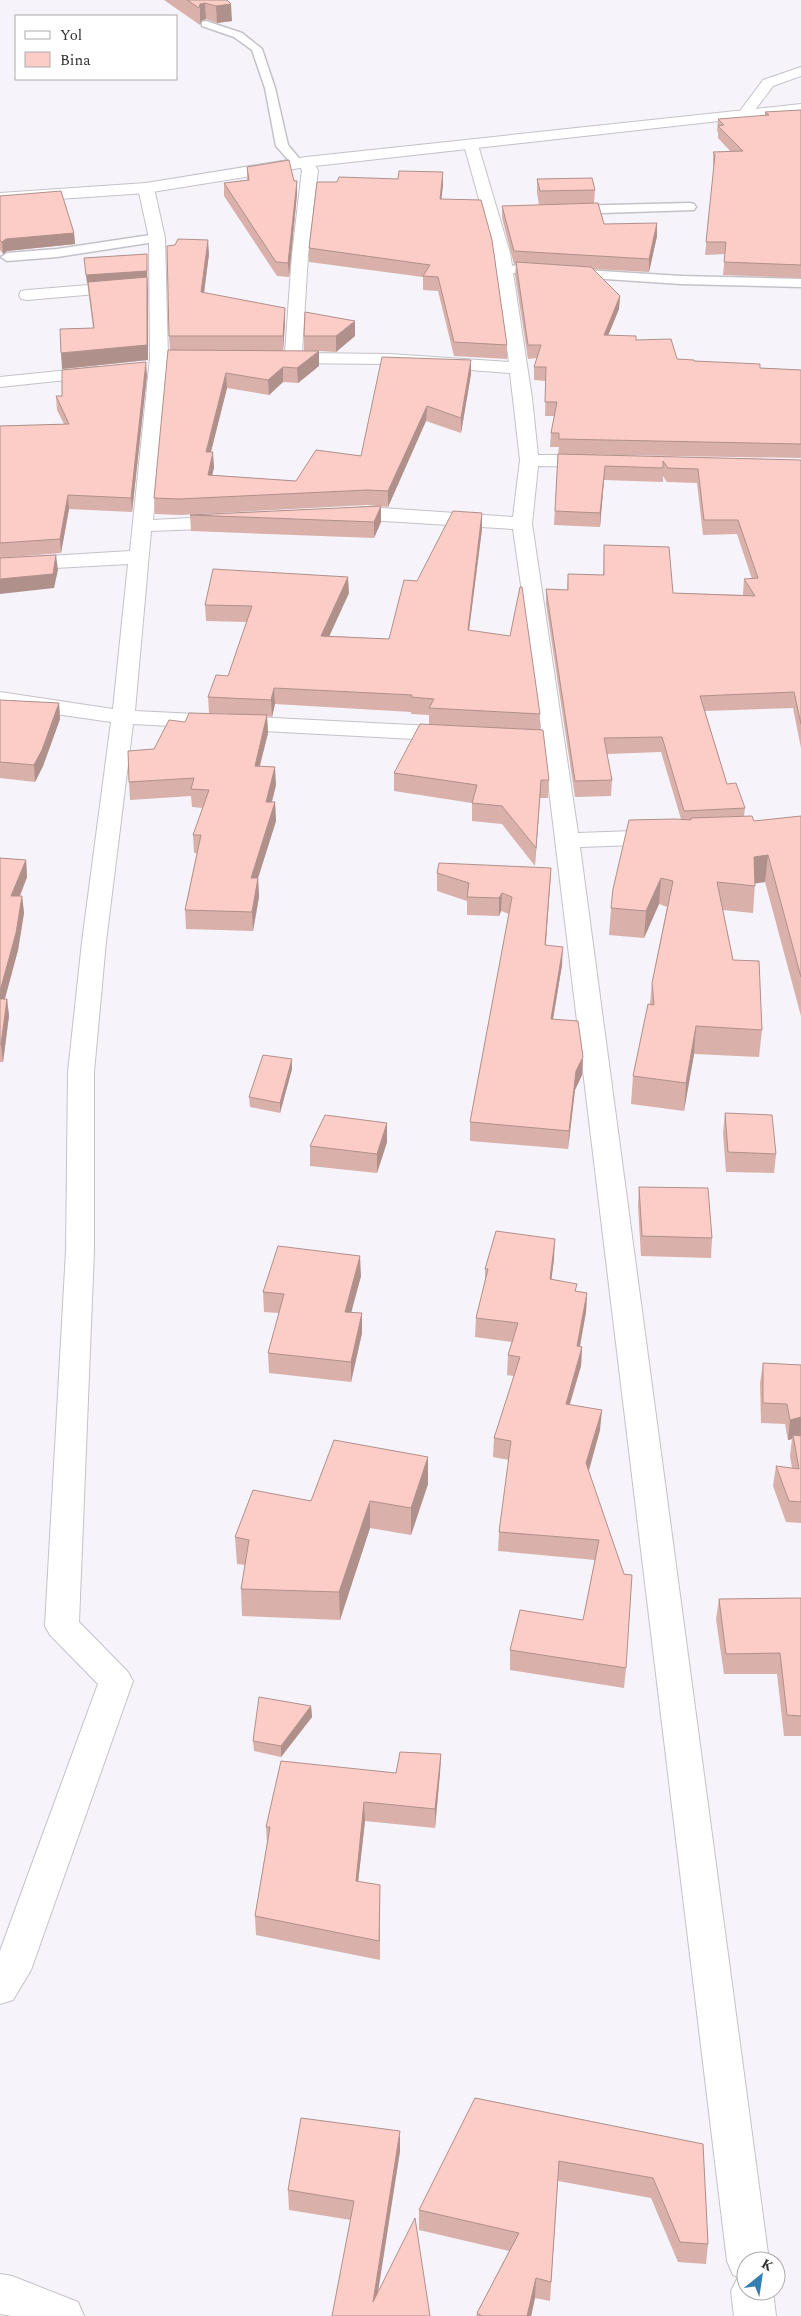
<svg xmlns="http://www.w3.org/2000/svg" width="801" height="2316" viewBox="0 0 801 2316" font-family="Spectral,serif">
	<rect width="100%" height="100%" fill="#f6f3fb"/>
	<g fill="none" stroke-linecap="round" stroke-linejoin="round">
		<defs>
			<g id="service">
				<polygon points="206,21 242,33 262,49 275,88 288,145 303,163 301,165 293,165 276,146 265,88 252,50 234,37 202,26 202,22"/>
				<polygon points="690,203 694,204 696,207 694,210 570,214 564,210 570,206"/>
				<polygon points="157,234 163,238 161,241 57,257 7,261 1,257 7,253 57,249"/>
				<polygon points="504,265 681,276 801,279 801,287 681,284 500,272 498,269 500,266"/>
			</g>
			<g id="minor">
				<polygon points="801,67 801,76 773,86 749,118 739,118 737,115 763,80"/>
				<polygon points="471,141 478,145 510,253 532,398 538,455 595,455 602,457 604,461 602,465 595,467 538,466 532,524 578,833 662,830 670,832 674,837 670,842 662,844 580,847 769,2261 746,2261 746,2291 773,2291 776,2316 734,2316 731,2291 738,2277 733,2275 727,2261 543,740 513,529 335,518 332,514 335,510 367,507 513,517 520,460 510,373 389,364 281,363 275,362 272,358 275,354 285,353 292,255 302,170 298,162 306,157 311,159 318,170 308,255 302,353 389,354 509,362 494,253 464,145"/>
				<polygon points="146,183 151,185 154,188 165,238 168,358 153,520 227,516 234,518 237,522 234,526 227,528 151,531 135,711 452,727 460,729 463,734 460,739 452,741 133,724 106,942 94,1072 94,1251 79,1622 128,1672 133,1681 31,1970 13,2000 0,2004 0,1951 98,1684 50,1635 45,1626 66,1251 68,1072 82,942 111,722 0,706 0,692 113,709 128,564 0,571 0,559 130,551 150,358 149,238 138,188 141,185"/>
				<polygon points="126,282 132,283 134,287 132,291 27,300 21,299 19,295 21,291 27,290"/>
				<polygon points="98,367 104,368 107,372 104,376 0,387 0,377"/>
				<polygon points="0,2274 12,2276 78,2302 84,2316 12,2316 0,2314"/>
			</g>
			<polygon id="tertiary" points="801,104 801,112 306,167 146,193 0,203 0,193 146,183 306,157"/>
		</defs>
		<use href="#service" stroke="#c4c2c9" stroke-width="3"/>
		<use href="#minor" stroke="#c4c2c9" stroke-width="2"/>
		<use href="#tertiary" stroke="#c4c2c9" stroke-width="2"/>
		<use href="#service" fill="#fff" fill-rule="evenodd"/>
		<use href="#minor" fill="#fff" fill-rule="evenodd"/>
		<use href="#tertiary" fill="#fff" fill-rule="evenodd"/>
	</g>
	<g fill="#d9b0aa">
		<polygon points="164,0 227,0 232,21 217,23 206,19 201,21 200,25"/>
		<polygon points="801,110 801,278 723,275 725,254 705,255 714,167 713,164 713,152 731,152 718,138 718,132 717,131 718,119 765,116 765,112"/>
		<polygon points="247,167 297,181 297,194 289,277 277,276 224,196 224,183 247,180"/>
		<polygon points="537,179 595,190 594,203 604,224 657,236 649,272 592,269 620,296 619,309 608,335 636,340 677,359 694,361 760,368 801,370 801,458 558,454 559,447 550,447 551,433 554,416 545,416 546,381 534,380 534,367 537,358 528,359 515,275 516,264 514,264 502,218 502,206 539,205 537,193"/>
		<polygon points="443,185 441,199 507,345 507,359 454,356 438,291 423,290 423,277 309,262 309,248"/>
		<polygon points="0,196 74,233 75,244 7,251 3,254 0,250"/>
		<polygon points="147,254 148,292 148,360 62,369 93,328 84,258"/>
		<polygon points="209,254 204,293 285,308 285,323 283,351 304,351 304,336 355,336 336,352 319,351 319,366 298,383 283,382 269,395 227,388 211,452 214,467 212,475 296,481 361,456 471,360 471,374 461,433 426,421 388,507 367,505 180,515 155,514 154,498 170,350 169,336"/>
		<polygon points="147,375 132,512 69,509 61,553 0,558 0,426 64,424 57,410 56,396 62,396"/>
		<polygon points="558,454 801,460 801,748 793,708 705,711 727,784 745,808 744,816 754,821 801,816 801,1016 765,882 755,883 753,913 723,910 733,960 762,1030 759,1057 694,1054 684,1111 631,1104 633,1076 650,1004 652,983 667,907 659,904 644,938 609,935 611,908 681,819 661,752 607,754 612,780 611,796 575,797 546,604 546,589 567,590 568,574 603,575 604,545 673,593 743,595 743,594 744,579 752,579 737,534 703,535 697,483 667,482 663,476 663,482 604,480 600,527 554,525"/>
		<polygon points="381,506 381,522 374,538 191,531 190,515"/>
		<polygon points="482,513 482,529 469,630 540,714 540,730 549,780 548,798 540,798 535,866 502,824 472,821 472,803 394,791 394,773 429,724 429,715 411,714 411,712 275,704 272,717 267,716 268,733 260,766 276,785 272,802 275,802 276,821 258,878 259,897 253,931 186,929 185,910 197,853 194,853 193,835 203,808 192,807 191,796 130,800 129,782 154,749 185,722 232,714 209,713 208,697 228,676 247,622 206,621 205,605 349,593 329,636 389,639 417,581"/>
		<polygon points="0,700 59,703 60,719 43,766 35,782 0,778"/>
		<polygon points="0,858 26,860 27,877 20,896 22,896 24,913 18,950 5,999 7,999 9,1016 3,1062 0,1062 0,1064"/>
		<polygon points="551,868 546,945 562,965 553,1019 583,1057 582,1075 575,1090 568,1149 470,1141 470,1122 509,914 501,911 499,916 467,915 467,901 437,891 437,873"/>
		<polygon points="292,1069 280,1113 250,1107 249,1097"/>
		<polygon points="725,1113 776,1154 774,1173 726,1172 723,1133"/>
		<polygon points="387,1123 387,1142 377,1173 310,1166 310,1146"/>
		<polygon points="639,1187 712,1238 711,1258 641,1256 638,1206"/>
		<polygon points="554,1259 551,1280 576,1291 587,1293 586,1312 580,1347 582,1347 581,1366 570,1404 600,1430 589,1471 626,1668 624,1688 510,1670 510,1650 583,1620 595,1560 498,1551 499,1532 509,1460 493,1457 494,1438 514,1376 507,1375 508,1355 512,1342 475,1337 476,1318 485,1280 485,1269"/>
		<polygon points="361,1276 351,1312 362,1333 351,1382 269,1373 268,1353 279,1313 264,1312 263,1292"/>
		<polygon points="763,1363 801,1365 801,1523 786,1522 773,1486 776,1466 792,1468 790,1456 792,1439 788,1440 785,1424 761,1423 760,1383"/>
		<polygon points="428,1457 428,1484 411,1535 370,1528 340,1620 242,1616 241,1589 245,1565 237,1564 235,1537 311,1501"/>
		<polygon points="801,1598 801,1736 784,1736 777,1674 724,1674 716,1619 719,1599"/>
		<polygon points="311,1706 312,1717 281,1757 254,1751 253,1741"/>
		<polygon points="441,1754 440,1773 435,1828 365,1821 358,1882 380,1885 380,1960 256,1935 255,1916 267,1844 266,1827"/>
		<polygon points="475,2098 703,2144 708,2244 706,2264 678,2262 651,2198 558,2181 550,2301 535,2298 531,2316 476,2316 477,2313 509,2251 419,2230 419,2210"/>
		<polygon points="400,2151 378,2293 430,2316 332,2316 351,2220 289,2210 288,2190"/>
	</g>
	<g fill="#b0908b">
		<polygon points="205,3 206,19 201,21 200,25 200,4"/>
		<polygon points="231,4 232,21 217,23 216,6"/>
		<polygon points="443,172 443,185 440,212 440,199"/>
		<polygon points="297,181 297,194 289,277 288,263"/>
		<polygon points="657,223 657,236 649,272 649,259"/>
		<polygon points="74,233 75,244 7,251 3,254 2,242 6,239"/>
		<polygon points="208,240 209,254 202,307 201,292"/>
		<polygon points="147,254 147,278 87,283 86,275"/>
		<polygon points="147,277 148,292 148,360 62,369 61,353 147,345"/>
		<polygon points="620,296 619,309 603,348 604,335"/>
		<polygon points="285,308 285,323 283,351 283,336"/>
		<polygon points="355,321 355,336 336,352 336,336"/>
		<polygon points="319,351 319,366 298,383 297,368"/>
		<polygon points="471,360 471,374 461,433 461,418"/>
		<polygon points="146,362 147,375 132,512 131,498"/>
		<polygon points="283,367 283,382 269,395 268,380"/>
		<polygon points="226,373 227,388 207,467 206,452"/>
		<polygon points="427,406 426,421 388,507 388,491"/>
		<polygon points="213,452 214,467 209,490 208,475"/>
		<polygon points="605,466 604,480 600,527 600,513"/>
		<polygon points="68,495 69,509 61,553 60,539"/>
		<polygon points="381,506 381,522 374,538 374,522"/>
		<polygon points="482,513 482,529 467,646 468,630"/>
		<polygon points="56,555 58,570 54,588 0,594 0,579"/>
		<polygon points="348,577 349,593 322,652 321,636"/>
		<polygon points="274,688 275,704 272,717 271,700"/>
		<polygon points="59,703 60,719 43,766 35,782 34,765"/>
		<polygon points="267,715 268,733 255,784 255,766"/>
		<polygon points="275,767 276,785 267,820 266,802"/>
		<polygon points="541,780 540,798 535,866 536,848"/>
		<polygon points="275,802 276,821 252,897 251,878"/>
		<polygon points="768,855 765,882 751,884 754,857"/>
		<polygon points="26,860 27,877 13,913 11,896"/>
		<polygon points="551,868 550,886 544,964 545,945"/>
		<polygon points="258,878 259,897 253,931 252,912"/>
		<polygon points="661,878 659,904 644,938 646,911"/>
		<polygon points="502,893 501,911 499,916 499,898"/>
		<polygon points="22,896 24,913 18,950 0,1016 0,991"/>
		<polygon points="563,947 562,965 550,1037 551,1019"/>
		<polygon points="7,999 9,1016 3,1062 1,1044"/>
		<polygon points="696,1026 694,1054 684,1111 686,1083"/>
		<polygon points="583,1057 582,1075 575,1090 568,1149 569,1131 576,1071"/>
		<polygon points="292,1059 292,1069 280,1113 280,1103"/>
		<polygon points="387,1123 387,1142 377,1173 377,1154"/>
		<polygon points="555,1239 554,1259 549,1299 550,1279"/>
		<polygon points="360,1256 361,1276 346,1332 345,1312"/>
		<polygon points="587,1293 586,1312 576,1366 577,1346"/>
		<polygon points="362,1313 362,1333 351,1382 351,1362"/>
		<polygon points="582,1347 581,1366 564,1423 566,1404"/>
		<polygon points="602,1410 600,1430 585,1483 586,1463"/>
		<polygon points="801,1417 801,1436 793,1435 792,1439 788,1440 790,1420"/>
		<polygon points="428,1457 428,1484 411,1535 411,1508"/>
		<polygon points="370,1501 370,1528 340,1620 339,1592"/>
		<polygon points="311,1706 312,1717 281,1757 281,1746"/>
		<polygon points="441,1754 440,1773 435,1828 435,1809"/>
		<polygon points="364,1802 365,1821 356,1900 356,1881"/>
		<polygon points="400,2131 400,2151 374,2316 373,2302"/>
		<polygon points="536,2278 535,2298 531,2316 527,2316"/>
	</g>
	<g fill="#fccdc6" stroke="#b0908b">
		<polygon points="187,0 227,0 231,4 216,6 205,3 200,4 199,8"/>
		<polygon points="801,110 801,265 724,262 726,242 706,242 715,155 713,152 743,151 718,126 724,125 718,119 769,115 765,112"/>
		<polygon points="289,160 294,181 297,181 288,263 276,262 224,183 249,180 247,167"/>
		<polygon points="399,171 443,172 440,199 481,200 492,240 507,345 454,342 438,277 423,276 430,265 309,248 317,182 337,182 339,177 398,179"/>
		<polygon points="592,178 595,190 540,191 537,179"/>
		<polygon points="61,191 74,233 6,239 2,242 0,240 0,196"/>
		<polygon points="598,203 604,224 657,223 649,259 514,251 502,206"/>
		<polygon points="178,239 208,240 201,292 285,308 283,336 169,336 167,246 175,245"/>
		<polygon points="147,254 147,271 86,275 84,258"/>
		<polygon points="516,262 591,267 620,296 604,335 636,336 636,340 671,339 677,359 694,360 694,361 760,364 760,368 801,370 801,444 559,439 559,433 551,433 557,402 545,402 546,367 534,367 541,345 528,345"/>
		<polygon points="147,277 147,345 61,353 60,329 94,328 88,282"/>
		<polygon points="305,312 355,321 336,336 304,336"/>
		<polygon points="168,350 319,351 297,368 283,367 268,380 226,373 206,452 213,452 208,475 296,481 316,450 361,456 382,357 471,360 461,418 427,406 388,491 367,490 179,499 154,498"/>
		<polygon points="146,362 131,498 68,495 60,539 0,543 0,426 69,424 56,396 62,396 62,370"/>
		<polygon points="558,454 801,460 801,724 794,692 700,696 727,784 736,783 745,808 684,811 662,737 604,738 612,780 575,781 546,589 568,590 568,574 604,575 604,545 669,547 673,593 755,596 744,579 758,578 738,520 704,520 698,469 668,468 663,461 663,468 605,466 600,513 555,511"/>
		<polygon points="381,506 374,522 190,515"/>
		<polygon points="453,511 482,513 468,630 510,636 520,587 522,587 540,714 429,708 434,699 411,697 412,695 274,688 271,700 208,697 216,675 228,676 252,606 205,605 213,569 348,577 321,636 389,639 404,580 417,581"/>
		<polygon points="56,555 53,574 0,579 0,558"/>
		<polygon points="0,700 59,703 42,750 34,765 0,762"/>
		<polygon points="189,713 267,715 255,766 275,767 266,802 275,802 251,878 258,878 252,912 185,910 201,835 193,835 209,790 191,789 194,778 129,782 128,751 154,749 169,720 185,722"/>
		<polygon points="420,724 543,730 549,780 541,780 536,848 502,806 472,803 477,785 394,773"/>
		<polygon points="752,816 754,821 801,816 801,977 768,855 754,857 755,886 717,882 733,960 759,961 762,1030 696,1026 686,1083 633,1076 648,1004 654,1005 652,983 673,881 661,878 646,911 611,908 613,889 629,820 675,819 691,820 691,818"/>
		<polygon points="0,858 26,860 11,896 22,896 16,933 0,991"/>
		<polygon points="439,863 551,868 545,945 563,947 551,1019 578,1021 583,1057 576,1071 569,1131 470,1122 512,897 502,893 499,898 467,897 469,883 437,873"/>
		<polygon points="0,999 7,999 1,1044 0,1044"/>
		<polygon points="263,1055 292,1059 280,1103 249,1097"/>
		<polygon points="725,1113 772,1115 776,1154 728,1152"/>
		<polygon points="325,1115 387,1123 377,1154 310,1146"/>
		<polygon points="639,1187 708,1188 712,1238 642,1236"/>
		<polygon points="496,1231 555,1239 550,1279 577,1284 575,1291 587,1293 577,1346 582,1347 566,1404 602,1410 586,1463 624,1574 632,1575 626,1668 510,1650 520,1610 583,1620 599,1540 499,1532 511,1441 494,1438 520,1357 508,1355 518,1323 476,1318 488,1269 485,1269"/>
		<polygon points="278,1246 360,1256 345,1312 362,1313 351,1362 268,1353 284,1294 263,1292"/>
		<polygon points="763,1363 801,1365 801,1417 790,1420 787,1404 763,1403"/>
		<polygon points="793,1435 801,1436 801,1502 789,1501 776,1466 799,1469"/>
		<polygon points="334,1440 428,1457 411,1508 370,1501 339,1592 241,1589 249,1540 235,1537 253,1490 311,1501"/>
		<polygon points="801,1598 801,1716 787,1715 780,1653 726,1654 719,1599"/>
		<polygon points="259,1697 311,1706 281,1746 253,1741"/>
		<polygon points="400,1752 441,1754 435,1809 364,1802 356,1881 380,1885 379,1941 255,1916 270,1827 266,1827 281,1761 396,1773"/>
		<polygon points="475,2098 703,2144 708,2244 680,2242 653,2178 559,2161 551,2282 536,2278 527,2316 482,2316 477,2313 519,2233 419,2210"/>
		<polygon points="301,2118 400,2131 373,2302 415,2218 430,2316 332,2316 354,2201 288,2190"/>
	</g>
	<rect x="15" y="15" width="162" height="65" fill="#ffffff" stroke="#adacad"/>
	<rect x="25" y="31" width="25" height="8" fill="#ffffff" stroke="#adacad"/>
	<text x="60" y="40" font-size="15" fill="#313033">Yol</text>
	<rect x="25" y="52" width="25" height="15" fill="#fccdc6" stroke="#adacad"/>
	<text x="60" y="65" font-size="15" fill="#313033">Bina</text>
	<g transform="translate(761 2276) rotate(30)"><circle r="24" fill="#ffffff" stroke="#adacad"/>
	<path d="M0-4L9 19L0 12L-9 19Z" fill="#357eb2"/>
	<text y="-8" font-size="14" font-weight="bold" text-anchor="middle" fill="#313033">K</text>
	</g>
</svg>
